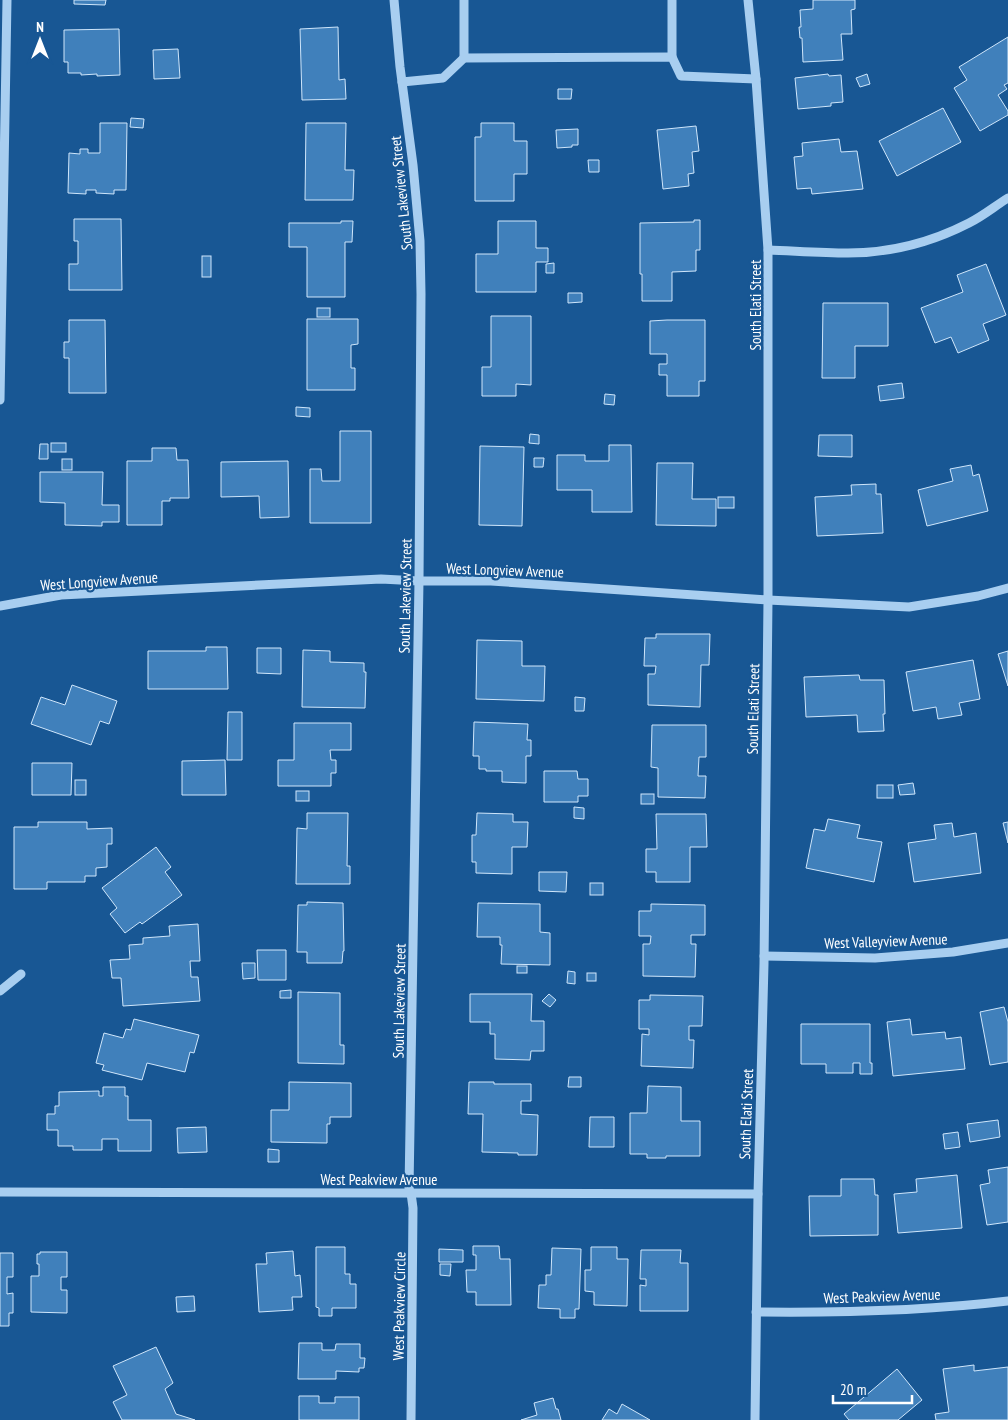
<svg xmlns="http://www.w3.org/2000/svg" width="1008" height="1420" viewBox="0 0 1008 1420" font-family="'PT Sans Narrow',sans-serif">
	<rect width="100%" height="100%" fill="#185794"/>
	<g fill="#4080bb" stroke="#cfe6fb">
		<polygon points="74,0 106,0 105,5 74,4"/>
		<polygon points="813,0 855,0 855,9 851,10 852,34 841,34 843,60 803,62 802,38 800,38 799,27 801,27 800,10 813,9"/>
		<polygon points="338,27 339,80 345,79 346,99 302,100 300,29"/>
		<polygon points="119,29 120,75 97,76 97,74 81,75 81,73 68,73 68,62 64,62 64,30"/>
		<polygon points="1008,37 1008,83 1004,85 1007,89 998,95 1008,111 1008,115 980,131 954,88 967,80 959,67"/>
		<polygon points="178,49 180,78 154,79 153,50"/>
		<polygon points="828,74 829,76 841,75 843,102 831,103 831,106 798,109 795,78"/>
		<polygon points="867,74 870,84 860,87 856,78"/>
		<polygon points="558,89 572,89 571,99 558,99"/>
		<polygon points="943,108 961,142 897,176 879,141"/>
		<polygon points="131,118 144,119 143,128 130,127"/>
		<polygon points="100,123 127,123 126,190 114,190 114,194 96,193 96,190 86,190 86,194 68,193 69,153 80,154 80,149 88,149 88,153 100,153"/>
		<polygon points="306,123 346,123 345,170 354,170 353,200 305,200"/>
		<polygon points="481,123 514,123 514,141 527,141 527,174 514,174 514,201 475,201 475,137 481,137"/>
		<polygon points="696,126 699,151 692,152 694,173 688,174 689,186 663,189 657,130"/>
		<polygon points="578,129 578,145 572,145 572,147 557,148 556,130"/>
		<polygon points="839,139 841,152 857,151 863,189 812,194 811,188 797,189 794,157 803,156 802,143"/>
		<polygon points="588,160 599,160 599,172 589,172"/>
		<polygon points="74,219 121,219 122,290 69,290 69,264 78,264 78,241 74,241"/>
		<polygon points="694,220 700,220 700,250 696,250 696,271 672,272 672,301 642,301 642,274 640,274 640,223 694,222"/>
		<polygon points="341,221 353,221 352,242 345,242 345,297 307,297 307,247 289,247 289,223 341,223"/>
		<polygon points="498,221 536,221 536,248 548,248 548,262 536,262 536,292 476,292 476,254 498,254"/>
		<rect x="202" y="256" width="9" height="21"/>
		<polygon points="554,263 554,273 546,273 546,264"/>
		<polygon points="986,264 1006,315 983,324 989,340 958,353 951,337 935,343 921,308 963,292 957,275"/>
		<polygon points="568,293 582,293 582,302 568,303"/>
		<polygon points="823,303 888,303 888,346 855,346 855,378 822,378"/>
		<rect x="317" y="308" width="13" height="9"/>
		<polygon points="491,316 531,316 531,385 516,384 516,396 482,396 482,367 491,367"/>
		<polygon points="307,319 358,319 358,344 351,345 351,368 355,368 355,390 307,390"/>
		<polygon points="69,320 105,320 106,393 69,393 69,358 64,358 64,342 69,342"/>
		<polygon points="667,320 705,320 705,381 699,381 699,396 667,396 667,375 659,375 659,364 667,364 667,354 650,354 650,321"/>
		<polygon points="902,383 904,398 880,401 878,386"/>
		<polygon points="605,394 615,395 614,405 604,404"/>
		<polygon points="296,407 310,408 310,417 296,416"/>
		<polygon points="340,431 371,431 371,523 310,523 310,469 321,469 322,481 340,481"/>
		<polygon points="530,434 539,435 539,444 529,443"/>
		<polygon points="819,435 852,435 852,457 818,456"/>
		<rect x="51" y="443" width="15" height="9"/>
		<polygon points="40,444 48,444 48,459 39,459"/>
		<polygon points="609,445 631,445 632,512 592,512 592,490 557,490 557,455 585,455 585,461 609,461"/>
		<polygon points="480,446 524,447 522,526 479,525"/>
		<polygon points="152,448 176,448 177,460 188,460 189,498 170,498 170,501 162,501 162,525 127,525 127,461 152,461"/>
		<polygon points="534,458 544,458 543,467 534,467"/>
		<rect x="62" y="459" width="10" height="11"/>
		<polygon points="288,461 289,517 260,518 259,496 221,497 221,462"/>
		<polygon points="657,463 693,463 692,499 716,499 716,526 656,525"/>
		<polygon points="971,465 973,476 979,474 988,511 927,526 918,490 953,481 950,469"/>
		<polygon points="40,472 103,472 102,505 119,505 119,522 102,522 102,526 65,525 65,503 40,502"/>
		<polygon points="876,484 876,494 881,494 883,533 817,536 815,497 852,495 851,485"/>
		<rect x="718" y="497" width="16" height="11"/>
		<polygon points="656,634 710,634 709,665 701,665 700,707 648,705 648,674 655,674 656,666 644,666 645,638 656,638"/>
		<polygon points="477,640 522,641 522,666 545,666 544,701 476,699"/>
		<polygon points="206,647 227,647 228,689 148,689 148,651 206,651"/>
		<polygon points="257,648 281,648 281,674 257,673"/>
		<polygon points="303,650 330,651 330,662 364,663 364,672 366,672 365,708 302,707"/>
		<polygon points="1008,651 1008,686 998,654"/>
		<polygon points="973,660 980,699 959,703 962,715 938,719 936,707 913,711 906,672"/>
		<polygon points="859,675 860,680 884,680 885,714 883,714 884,731 858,732 857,715 806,717 804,677"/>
		<polygon points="72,685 117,701 109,724 100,721 91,745 31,724 41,697 65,705"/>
		<polygon points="575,697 585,698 584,711 575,711"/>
		<polygon points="228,712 242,712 242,760 227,760"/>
		<polygon points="474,722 528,724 527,740 531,740 531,756 526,756 526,783 502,782 502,771 486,771 486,769 479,769 479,756 473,756"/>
		<polygon points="294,723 351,723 351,750 330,750 331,760 336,760 336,773 331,773 331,786 278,786 278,760 294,760"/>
		<polygon points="652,725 706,725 706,757 699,757 698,776 706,776 705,798 658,797 658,768 651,767"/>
		<polygon points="225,760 226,795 182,795 182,761"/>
		<polygon points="32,763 72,763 71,795 32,795"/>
		<polygon points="544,771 577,771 578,779 588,779 588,796 578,796 578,802 544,802"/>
		<rect x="75" y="780" width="11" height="15"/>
		<polygon points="913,783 915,794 900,795 898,785"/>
		<rect x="877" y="785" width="16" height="13"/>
		<rect x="296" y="791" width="13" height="10"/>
		<rect x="641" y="794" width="13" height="10"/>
		<polygon points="574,807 584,808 584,819 574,818"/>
		<polygon points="307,813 348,813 347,866 350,866 350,884 296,884 297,828 307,829"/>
		<polygon points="477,813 513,814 513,822 528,822 527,847 512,847 512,874 476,873 476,862 472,862 472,835 476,835"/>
		<polygon points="656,814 706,814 707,847 690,847 690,882 656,882 656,872 646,872 646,849 657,849"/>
		<polygon points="828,819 860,825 857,838 882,842 874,882 806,868 814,829 825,831"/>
		<polygon points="38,822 87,822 87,829 112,828 112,844 107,844 107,867 96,868 96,876 85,876 85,882 47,882 47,889 14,889 14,827 38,827"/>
		<polygon points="1008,822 1008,843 1003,823"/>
		<polygon points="952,823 954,837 976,833 981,873 914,882 908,843 936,839 934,825"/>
		<polygon points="156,847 171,867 165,872 182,895 142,924 140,922 125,933 110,914 117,908 102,888"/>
		<polygon points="539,872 567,872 566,892 539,891"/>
		<rect x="590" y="883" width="13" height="12"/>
		<polygon points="307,902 343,903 344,951 343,951 342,963 307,963 307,952 297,952 298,905 307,905"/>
		<polygon points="478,903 540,904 540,932 550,933 550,965 501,964 502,945 500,945 500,937 477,937"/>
		<polygon points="651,904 705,905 705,935 691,935 691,944 696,944 695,977 643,976 643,944 650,944 651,936 639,936 639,911 651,911"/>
		<polygon points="198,924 200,961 190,961 191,977 198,977 200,1001 123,1006 121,978 112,978 110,960 130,959 129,945 143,944 143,938 170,936 169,926"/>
		<polygon points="257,950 286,950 286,980 258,980"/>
		<polygon points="242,963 255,963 255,978 243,979"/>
		<rect x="517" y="966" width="10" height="7"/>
		<polygon points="568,971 575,972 575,984 567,983"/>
		<rect x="587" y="973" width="9" height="8"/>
		<polygon points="291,990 291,998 280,998 280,991"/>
		<polygon points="298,992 340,993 340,1045 344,1045 344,1064 298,1063"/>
		<polygon points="470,994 532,994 531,1021 544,1021 544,1051 531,1051 530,1060 495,1059 495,1034 490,1034 490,1022 470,1022"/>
		<polygon points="549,994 556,1000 550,1007 542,1001"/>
		<polygon points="650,995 703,996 702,1026 689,1026 689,1040 694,1040 693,1068 641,1066 642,1034 649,1035 649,1029 639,1029 639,1000 650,1000"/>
		<polygon points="1004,1007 1008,1022 1008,1062 990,1065 980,1012"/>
		<polygon points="134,1019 199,1035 194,1053 190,1052 185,1072 147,1063 142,1080 102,1070 104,1065 96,1063 104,1033 123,1038 126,1029 131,1030"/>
		<polygon points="910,1019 912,1035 945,1032 946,1039 961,1037 965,1069 893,1076 887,1022"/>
		<polygon points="801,1024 870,1024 870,1063 872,1063 872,1074 860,1074 860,1063 853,1063 853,1073 826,1073 826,1064 801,1064"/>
		<polygon points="569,1077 581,1077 581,1087 568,1087"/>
		<polygon points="289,1082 351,1083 351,1117 330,1117 330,1124 327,1124 327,1143 271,1142 271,1110 289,1110"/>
		<polygon points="469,1082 494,1082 494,1084 531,1084 531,1101 521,1101 521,1114 538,1115 537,1155 518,1155 518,1153 482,1152 483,1114 468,1114"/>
		<polygon points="648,1086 681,1087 681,1121 700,1121 700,1156 666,1156 666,1158 647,1158 647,1154 630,1154 630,1113 647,1113"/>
		<polygon points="103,1087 125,1087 125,1096 128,1096 128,1120 151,1120 151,1151 118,1151 118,1139 102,1139 102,1150 73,1150 73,1146 58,1146 58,1130 47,1130 47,1114 55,1114 55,1106 59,1106 59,1092 99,1091 99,1096 103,1096"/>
		<polygon points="590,1117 614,1117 614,1147 589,1147"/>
		<polygon points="998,1120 1000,1137 970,1142 967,1124"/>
		<polygon points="206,1127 207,1152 178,1153 177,1128"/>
		<polygon points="958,1132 960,1147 945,1149 943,1134"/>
		<polygon points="268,1149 279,1150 279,1162 268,1162"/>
		<polygon points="1008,1167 1008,1222 987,1225 980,1185 990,1183 988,1170"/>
		<polygon points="957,1175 962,1228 898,1233 894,1194 917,1192 916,1179"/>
		<polygon points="841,1179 874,1179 875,1195 878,1195 878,1235 810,1236 809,1196 841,1196"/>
		<polygon points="473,1246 499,1246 500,1259 510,1259 511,1305 476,1305 476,1292 467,1292 466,1270 476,1270 476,1255 473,1255"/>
		<polygon points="316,1247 345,1247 345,1274 350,1274 350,1284 356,1284 356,1308 332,1308 332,1316 319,1316 319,1308 316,1307"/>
		<polygon points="591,1247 617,1247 617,1259 628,1259 627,1306 594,1305 594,1292 585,1291 585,1270 591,1270"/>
		<polygon points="552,1248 581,1249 579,1309 575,1309 575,1318 560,1318 560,1309 538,1308 539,1285 546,1285 546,1275 551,1275"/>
		<polygon points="439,1249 463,1250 463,1262 439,1262"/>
		<polygon points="641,1250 681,1250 680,1263 688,1263 688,1311 640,1311 640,1285 646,1286 646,1279 640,1279"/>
		<polygon points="293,1251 295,1276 300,1275 302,1297 292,1297 293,1310 259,1312 256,1264 267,1264 266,1253"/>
		<polygon points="40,1252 67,1252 67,1277 61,1277 61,1290 67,1290 67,1313 31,1312 31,1276 39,1276 39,1264 37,1264 37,1254 40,1254"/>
		<polygon points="0,1253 13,1253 13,1277 7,1277 7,1294 13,1293 13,1313 9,1313 9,1326 0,1326"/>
		<polygon points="440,1264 451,1264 450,1276 440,1275"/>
		<polygon points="194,1296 195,1311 177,1312 176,1297"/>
		<polygon points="299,1343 322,1343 322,1350 335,1350 336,1344 360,1344 360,1358 365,1358 364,1368 359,1368 359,1372 336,1371 336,1379 298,1379"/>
		<polygon points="156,1347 173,1383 165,1389 176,1414 195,1420 122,1420 113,1402 127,1395 113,1366"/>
		<polygon points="974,1365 974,1371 1008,1367 1008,1420 936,1420 935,1414 949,1412 943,1369"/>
		<polygon points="897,1369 922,1400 898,1420 849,1420 844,1414"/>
		<polygon points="299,1396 319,1396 319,1403 335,1403 335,1397 359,1397 359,1420 299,1420"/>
		<polygon points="553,1398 556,1409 558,1409 561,1420 521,1420 537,1415 534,1403"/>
		<polygon points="622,1404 650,1420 602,1420 609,1409 617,1414"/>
	</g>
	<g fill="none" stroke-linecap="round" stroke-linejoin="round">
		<g stroke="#a8cef0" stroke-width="9">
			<polyline points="394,0 400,67 413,165 420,241 421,294 419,581 409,1189 411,1193 413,1208 411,1420"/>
			<polyline points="672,0 672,57"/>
			<polyline points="748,0 756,79 768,250 768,600 764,964 758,1194 755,1420"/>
			<polyline points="464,58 464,0"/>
			<polyline points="402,82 443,78 464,58 672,57 681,76 756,79"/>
			<path d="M768,250C795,251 822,253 848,253C890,253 932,242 969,223C983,216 995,206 1008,198"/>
			<polyline points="0,400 7,0"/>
			<polyline points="0,606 61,595 381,579 419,581 491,581 768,600 909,607 978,596 1008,588"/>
			<polyline points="764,956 875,958 953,952 1008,943"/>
			<polyline points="0,991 21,974"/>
			<polyline points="0,1192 758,1194"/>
			<path d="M756,1312C840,1313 924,1311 1008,1301"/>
		</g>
	</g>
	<g text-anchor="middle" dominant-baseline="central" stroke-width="4.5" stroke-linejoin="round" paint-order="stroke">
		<g font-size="15" fill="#fff" stroke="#185794">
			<text transform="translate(401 193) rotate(-96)">South Lakeview Street</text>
			<text transform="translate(755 305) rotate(-90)">South Elati Street</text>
			<text transform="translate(505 570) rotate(2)">West Longview Avenue</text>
			<text transform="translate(99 581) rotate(-4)">West Longview Avenue</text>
			<text transform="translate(405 596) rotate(-89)">South Lakeview Street</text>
			<text transform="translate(753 709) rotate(-89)">South Elati Street</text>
			<text transform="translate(886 941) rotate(-2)">West Valleyview Avenue</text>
			<text transform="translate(399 1001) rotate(-89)">South Lakeview Street</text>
			<text transform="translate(746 1114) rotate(-88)">South Elati Street</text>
			<text x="379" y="1179">West Peakview Avenue</text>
			<text transform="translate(882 1296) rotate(-2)">West Peakview Avenue</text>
			<text transform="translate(399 1306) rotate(-89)">West Peakview Circle</text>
		</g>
	</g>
	<g transform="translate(40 40)" stroke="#185794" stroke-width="4" paint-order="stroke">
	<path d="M0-4L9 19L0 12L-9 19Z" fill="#ffffff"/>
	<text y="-8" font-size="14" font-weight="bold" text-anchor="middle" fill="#ffffff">N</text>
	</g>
	<path d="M833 1395v8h79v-8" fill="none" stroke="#ffffff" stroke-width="2.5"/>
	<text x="840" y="1395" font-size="15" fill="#ffffff" stroke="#185794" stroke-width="4" paint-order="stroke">20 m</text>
</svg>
